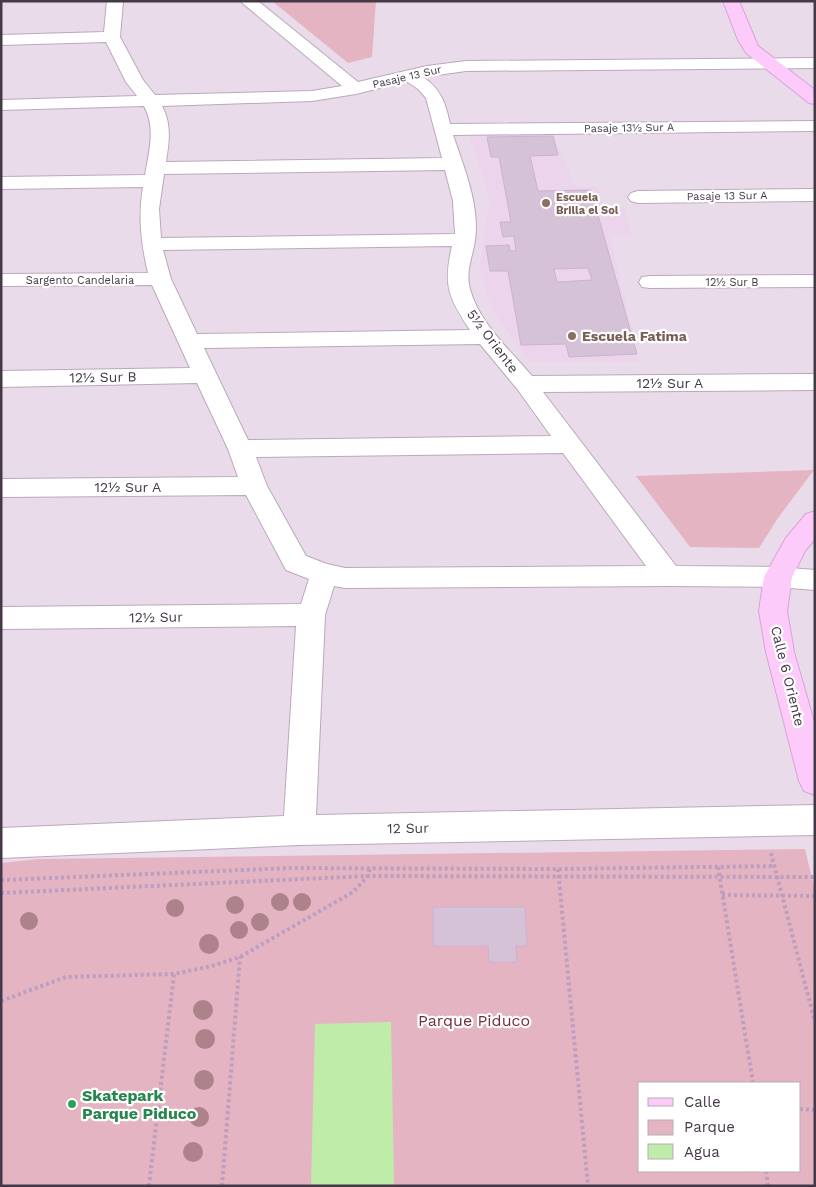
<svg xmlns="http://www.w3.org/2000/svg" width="816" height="1187" viewBox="0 0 816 1187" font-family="'Work Sans',sans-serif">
	<rect width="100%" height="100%" fill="#f3e9f3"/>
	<path fill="#eadbeb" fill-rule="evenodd" d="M1,1H815V1186H1ZM640,1083H800V1171H640Z"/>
	<polygon fill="#ebd4ec" points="552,133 576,187 599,187 603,206 624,207 631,235 610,235 639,362 530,362 492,310 479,270 490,200 469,134"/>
	<g fill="#e5b4c2" fill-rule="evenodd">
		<polygon points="272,1 376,1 372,57 348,63"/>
		<polygon points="814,470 778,518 759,548 690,547 636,476"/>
		<path d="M805,849L815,891V1186H1V863L39,859ZM640,1083H800V1171H640Z"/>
	</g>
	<polygon fill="#bfeca9" points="391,1022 394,1186 311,1186 315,1024"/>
	<g fill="#d5c2d7" stroke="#cbb2cf" fill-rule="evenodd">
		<path d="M553,136L558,155L530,156L538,191L591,190L637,354L569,357L566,344L521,345L508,271H490L486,246L509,245L510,251H516L514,236L503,237L500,222H511L499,157H491L487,137ZM588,268L592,280L557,282L554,269Z"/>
		<polygon points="433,907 525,907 527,946 516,946 517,962 489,962 488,946 433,946"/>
	</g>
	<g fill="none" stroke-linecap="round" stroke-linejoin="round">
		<defs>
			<g id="street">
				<path d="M107,1H123L120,37L143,80L155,95L312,91L342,86L240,1H258L358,82L427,66L466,61L815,58V68L466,71L423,77C441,89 446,104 450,124L815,121V131L453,135C464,167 480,206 475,240C473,256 465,271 470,289C479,323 510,350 532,376L815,374V390L543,392L676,566L778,567L815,570V590L778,587L669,586L345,588L334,586L325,615L316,815L815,805V835L299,845L1,858V828L284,816L296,626L1,629V607L301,604L309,579L286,570L246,495L1,497V479L238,477L228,449L197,383L1,387V371L190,368L152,285L1,286V274L148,273C141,243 138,217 143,187L1,189V177L145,175C149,152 156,128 144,106L1,110V100L137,96L126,82L106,42L1,45V35L104,32ZM406,81L418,89L426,98L442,158L166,162C169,142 172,125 162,106L312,101L356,94ZM445,170L453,201L455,234L161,238L159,209L164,174ZM452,246C443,285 448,297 470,330L197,334L171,279L163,250ZM480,344L518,390L551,436L248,440L204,348ZM563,453L646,566L345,568L327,564L306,556L267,486L256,457Z"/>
				<polygon points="815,189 815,201 638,203 631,201 628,197 631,193 638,191"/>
				<polygon points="815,275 815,287 650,288 642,287 639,282 642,277 650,276"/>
			</g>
			<g id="secondary">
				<polygon points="723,1 739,1 758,46 815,90 815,104 809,103 746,53 738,40"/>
				<polygon points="815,511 815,539 805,551 792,577 787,611 794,652 815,725 815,795 804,791 799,781 766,652 759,611 764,577 786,538 806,514"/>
			</g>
		</defs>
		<use href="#street" stroke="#baa9bb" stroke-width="2"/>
		<use href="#secondary" stroke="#daa2d9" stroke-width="2"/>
		<g stroke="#bc9ebf" stroke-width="4" stroke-dasharray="3 3" stroke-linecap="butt">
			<polyline points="771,853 815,1022"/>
			<polyline points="718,867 753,1083"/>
			<polyline points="558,869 588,1186"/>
			<polyline points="1,880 290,868 558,869 775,866"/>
			<polyline points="1,893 368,876 815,877"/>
			<polyline points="722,895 815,896"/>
			<polyline points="1,1001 66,977 174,974 212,966 240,957 353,892 368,876 370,867"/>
			<polyline points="800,1109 815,1110"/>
			<polyline points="766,1171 768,1186"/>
			<polyline points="149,1186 174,974"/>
			<polyline points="222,1186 240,957"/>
		</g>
		<use href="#street" fill="#fff" fill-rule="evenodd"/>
		<use href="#secondary" fill="#fccbfa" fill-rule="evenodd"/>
	</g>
	<g fill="#ae828b">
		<circle cx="280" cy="902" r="9"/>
		<circle cx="302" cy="902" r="9"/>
		<circle cx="235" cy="905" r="9"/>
		<circle cx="175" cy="908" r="9"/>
		<circle cx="29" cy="921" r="9"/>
		<circle cx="260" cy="922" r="9"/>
		<circle cx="239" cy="930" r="9"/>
		<circle cx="209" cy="944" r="10"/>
		<circle cx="203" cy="1010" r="10"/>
		<circle cx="205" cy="1039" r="10"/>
		<circle cx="204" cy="1080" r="10"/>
		<circle cx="199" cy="1117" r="10"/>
		<circle cx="193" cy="1152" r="10"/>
	</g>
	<g fill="#8d6e63" stroke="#fff" stroke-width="2">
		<circle cx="546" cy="203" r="5"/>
		<circle cx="572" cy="336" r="5"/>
	</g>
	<circle fill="#2e9e5b" stroke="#fff" stroke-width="2" cx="72" cy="1104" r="5"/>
	<g text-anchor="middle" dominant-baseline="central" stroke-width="4.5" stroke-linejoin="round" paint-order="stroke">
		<g font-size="11" fill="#453847" stroke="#fff">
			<text transform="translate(407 77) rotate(-13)">Pasaje 13 Sur</text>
			<text transform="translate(629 128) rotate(-1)">Pasaje 13½ Sur A</text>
			<text transform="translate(727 196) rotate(-1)">Pasaje 13 Sur A</text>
			<text x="80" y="280">Sargento Candelaria</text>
			<text x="732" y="282">12½ Sur B</text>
		</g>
		<g font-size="11" font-weight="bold" fill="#785e54" stroke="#fff" text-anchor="start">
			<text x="556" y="197">Escuela<tspan x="556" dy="13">Brilla el Sol</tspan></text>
		</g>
		<g font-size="14" font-weight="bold" fill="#785e54" stroke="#fff" text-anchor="start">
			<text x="582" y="336">Escuela Fatima</text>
		</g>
		<g font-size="14" fill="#453847" stroke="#fff">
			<text transform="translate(493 341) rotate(53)">5½ Oriente</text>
			<text transform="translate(103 377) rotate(-1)">12½ Sur B</text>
			<text x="670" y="383">12½ Sur A</text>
			<text x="128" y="487">12½ Sur A</text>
			<text transform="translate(156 617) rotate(-1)">12½ Sur</text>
			<text transform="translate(788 676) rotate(76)">Calle 6 Oriente</text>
			<text transform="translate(408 828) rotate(-1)">12 Sur</text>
		</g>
		<g font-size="16" fill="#762e36" stroke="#fff">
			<text x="474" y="1020">Parque Piduco</text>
		</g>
		<g font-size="16" font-weight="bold" fill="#27864d" stroke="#fff" text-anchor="start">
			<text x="82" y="1095">Skatepark<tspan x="82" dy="18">Parque Piduco</tspan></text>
		</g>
	</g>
	<rect width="816" height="1187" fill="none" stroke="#453847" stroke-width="5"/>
	<rect x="638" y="1082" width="162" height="90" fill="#ffffff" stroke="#b5afb5"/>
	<rect x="648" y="1098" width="25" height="8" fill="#fccbfa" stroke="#b5afb5"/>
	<text x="684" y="1107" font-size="15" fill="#453847">Calle</text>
	<rect x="648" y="1120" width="25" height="15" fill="#e5b4c2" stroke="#b5afb5"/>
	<text x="684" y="1132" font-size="15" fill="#453847">Parque</text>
	<rect x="648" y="1144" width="25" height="15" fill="#bfeca9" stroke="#b5afb5"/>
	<text x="684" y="1157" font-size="15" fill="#453847">Agua</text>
</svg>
